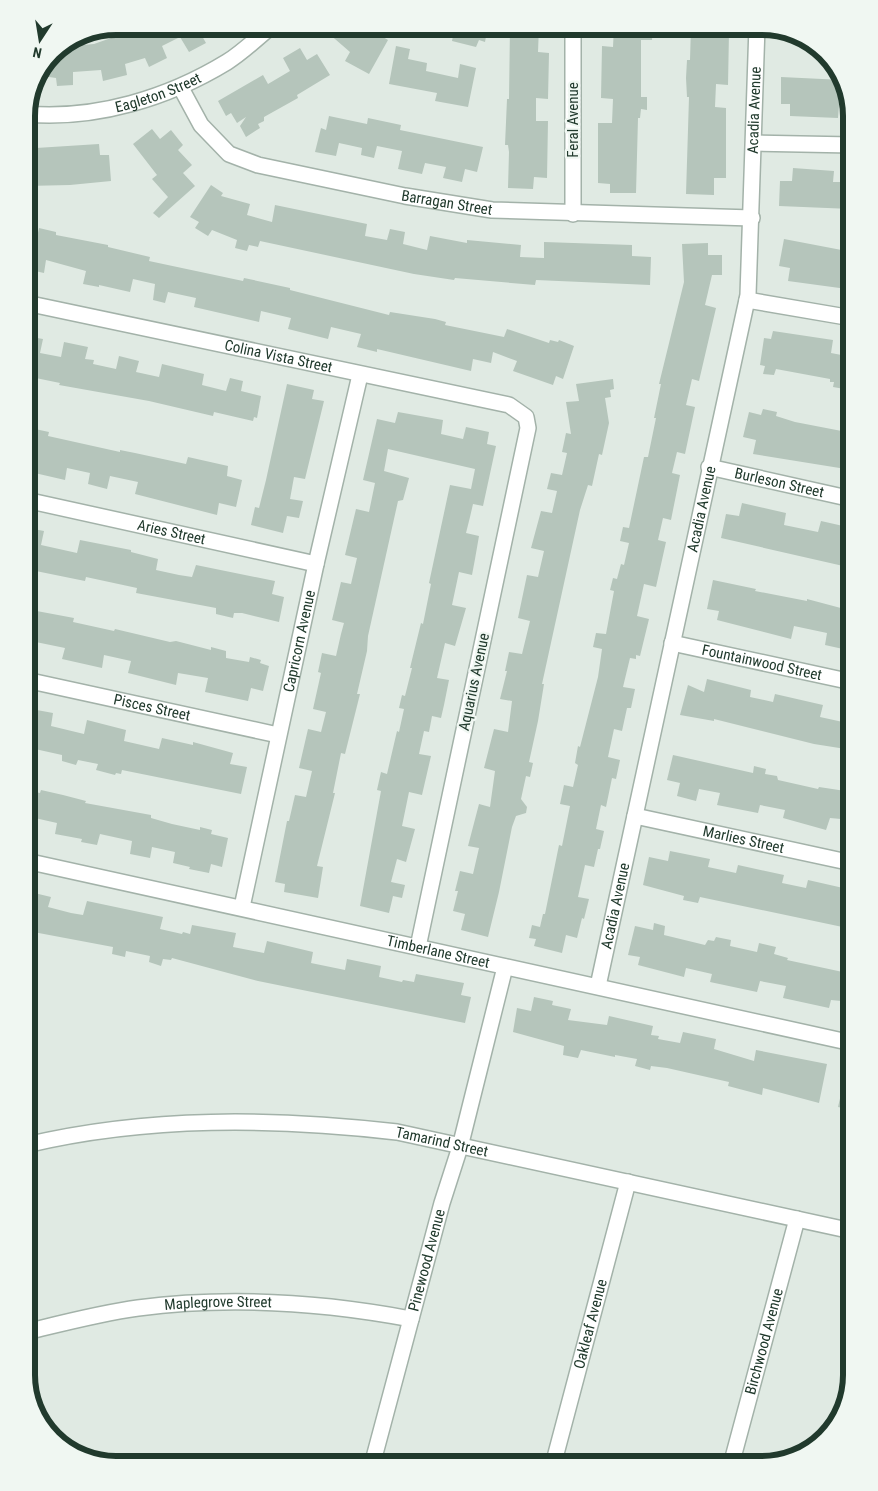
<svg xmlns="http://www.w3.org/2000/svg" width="878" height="1491" viewBox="0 0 878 1491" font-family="'Roboto Condensed',sans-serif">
	<rect width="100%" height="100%" fill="#e0eae3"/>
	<g fill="#b5c5bb">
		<polygon points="145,26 204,26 198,29 206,43 189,52 180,37 162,46 167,58 149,67 145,58 125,64 127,75 103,81 101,70 73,72 73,85 57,86 56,78 42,76 53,52 61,47 94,44"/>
		<polygon points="320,26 365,26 388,40 369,74 345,61 350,52"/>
		<polygon points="455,26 488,26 485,42 479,40 476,47 452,41"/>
		<polygon points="510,26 539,26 538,52 549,53 548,99 536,98 536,121 548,121 547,178 534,177 533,189 508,188 509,152 508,145 505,145 507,99 509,99"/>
		<polygon points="614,26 653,26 652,40 641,40 641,97 647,97 647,110 641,109 640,118 638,118 636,193 610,193 610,184 598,183 598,123 612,123 613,99 601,98 602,46 613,47"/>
		<polygon points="691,26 718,26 717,32 729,32 728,85 716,84 715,107 726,108 726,178 714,178 714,195 686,194 689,97 687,97 686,78 687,60 690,60"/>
		<polygon points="396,46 410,49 408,59 427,63 426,71 458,78 460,64 476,68 468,107 435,101 437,93 389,84"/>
		<polygon points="300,48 307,60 317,54 330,75 297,95 298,98 264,117 264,121 258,124 260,128 246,137 240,126 246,117 237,123 231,113 226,116 218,101 263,75 268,84 290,71 283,58"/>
		<polygon points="781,77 843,80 849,105 839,105 838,118 790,116 790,104 781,104"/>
		<polygon points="329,116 367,124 368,118 401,125 400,130 483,147 477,172 465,169 462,182 443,178 446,167 425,163 422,174 398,169 402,151 377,146 374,158 361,155 362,148 339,143 336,156 315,152 321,128 326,130"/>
		<polygon points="152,129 160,139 171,130 183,145 178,150 192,165 183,173 195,186 159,218 153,213 168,197 152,179 157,175 133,144"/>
		<polygon points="99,144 100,155 109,155 111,181 70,185 26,186 26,162 36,163 36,148"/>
		<polygon points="793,168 834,171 833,182 852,182 851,209 779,206 780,181 792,181"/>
		<polygon points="211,185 223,193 221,196 250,204 247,215 272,222 275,205 367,224 365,236 387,240 390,229 405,232 403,244 427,250 430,236 467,243 467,240 521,245 520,257 544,258 544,242 632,245 632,256 651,257 650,285 536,280 535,285 455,278 454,280 414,274 260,241 258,247 249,245 247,251 235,248 237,240 212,230 208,236 195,228 199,222 190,217"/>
		<polygon points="39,228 56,232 56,235 108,245 108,247 150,257 149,261 243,281 244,278 290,288 290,290 389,315 390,312 435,319 446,322 445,325 504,337 507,329 549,343 550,340 558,342 559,340 574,346 563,379 556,376 553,385 513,371 517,361 493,352 491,363 473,359 471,371 377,349 377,352 357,347 361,334 331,327 328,339 288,329 291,318 261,311 259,322 194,307 196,298 168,292 165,303 153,300 155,284 133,279 130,292 99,285 99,287 83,284 86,271 46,260 44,273 26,269 30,241 36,242"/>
		<polygon points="784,239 852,252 852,267 847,289 788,281 790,268 779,266"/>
		<polygon points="708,243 708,255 722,255 722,275 712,275 705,305 716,308 699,381 692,379 686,405 695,407 685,454 677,452 672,473 680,475 671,520 663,518 658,540 666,542 656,587 644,584 637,616 649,619 640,656 636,655 636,659 630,658 623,687 635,689 631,708 627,708 622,731 614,729 608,757 620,760 616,779 612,778 606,807 601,805 596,829 604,831 600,849 598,849 594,867 585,865 578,897 589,899 584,919 582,918 577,938 566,935 562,953 534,946 536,939 529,938 532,925 540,927 543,914 545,914 559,845 562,846 570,806 560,804 564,785 573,787 578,765 575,763 578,746 580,747 598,677 602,649 593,647 596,633 606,634 614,591 610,590 613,578 617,579 621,564 624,565 629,543 620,541 623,527 629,528 644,457 648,457 656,418 654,418 661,384 659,384 684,282 682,244"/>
		<polygon points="773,331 833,340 831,353 852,357 850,390 833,387 834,382 830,382 830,379 776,369 774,375 763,374 765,366 760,365 764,338 771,339"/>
		<polygon points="26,336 43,339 40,353 61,357 64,342 88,347 85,359 94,360 93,364 116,369 119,356 139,361 136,372 159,377 162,364 204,374 202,385 226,391 230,378 243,381 241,391 261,396 257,418 254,417 253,421 214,412 213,416 149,401 59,385 60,383 26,376"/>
		<polygon points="613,379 614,389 610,390 611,397 605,398 609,423 602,455 599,454 592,486 588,485 580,510 542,684 544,684 538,721 529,762 533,763 530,777 526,776 521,799 527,807 526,813 516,816 512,827 499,892 488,937 461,930 465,914 453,911 458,891 455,891 460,871 473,874 479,848 468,846 479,804 490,807 495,771 484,768 494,729 508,732 512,701 500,699 507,671 505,671 509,652 522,654 530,621 518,618 527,575 538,577 544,551 531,548 541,511 552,513 557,491 547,489 551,473 562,475 567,453 562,452 566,433 571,434 566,402 579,401 576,384"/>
		<polygon points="287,384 314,390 312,399 324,401 305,479 294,477 290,499 303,501 299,518 287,516 283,533 251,525 255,507 259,508 266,480"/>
		<polygon points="763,409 777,412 776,416 795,422 852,433 852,470 753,454 756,440 743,437 749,412 761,415"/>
		<polygon points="398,412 443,420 441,434 463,439 466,427 489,432 487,444 496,446 483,506 473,504 470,517 466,533 479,536 475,559 472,575 459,572 452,605 466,608 455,646 445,643 437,678 449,680 444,705 441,718 432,716 429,732 424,731 419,754 431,756 422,795 409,792 402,826 415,829 406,862 397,859 391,882 405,885 402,898 393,896 389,913 360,906 381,791 377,790 381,772 387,774 397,731 399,732 404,709 399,708 402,695 405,696 412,668 410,668 421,623 423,624 431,584 429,583 450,485 471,489 475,469 388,449 384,471 409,478 403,500 398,501 368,636 367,651 357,694 360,694 345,754 341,753 333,793 335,793 317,866 323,867 318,898 284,892 285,884 275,882 287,821 289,821 295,795 306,797 312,771 299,768 308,729 321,732 326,712 313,709 321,673 318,672 322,653 336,656 341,634 344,623 332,620 341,582 351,584 357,558 345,555 356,509 369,512 375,483 363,480 377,419 395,423"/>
		<polygon points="35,429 49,432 48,436 120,452 120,450 135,453 186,464 188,457 228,466 227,476 242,480 236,507 219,503 217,515 135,494 138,482 110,476 107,489 88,484 90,473 67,468 65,480 26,471 26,435 33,436"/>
		<polygon points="742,503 786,513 784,525 818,532 821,521 852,528 852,568 721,538 726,514 739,516"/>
		<polygon points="28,528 44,531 41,545 77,553 80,540 131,550 131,552 158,559 156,570 179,575 192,577 196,565 275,581 272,594 284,597 279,622 242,613 234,613 233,618 216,614 216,608 136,593 137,588 86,577 85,581 26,569"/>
		<polygon points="713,580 756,589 755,591 807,601 807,599 852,611 852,651 825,645 827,633 794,626 791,639 717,620 719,611 707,609"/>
		<polygon points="26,609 74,618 73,622 114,631 115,629 170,642 176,641 211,650 211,647 226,651 226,658 249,662 250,657 261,660 260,663 269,666 263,691 251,688 248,701 205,692 208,678 178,673 176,685 128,673 131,661 104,655 102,668 62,659 65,648 26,640"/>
		<polygon points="707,679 751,690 750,697 773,702 775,694 823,705 820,717 852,724 852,750 814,744 714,719 714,721 680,715 688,685 704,692"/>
		<polygon points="26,708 53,713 51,726 84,734 87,720 126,730 124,741 159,749 162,738 193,745 193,742 233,753 230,764 247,767 241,794 122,770 121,774 116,773 115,775 96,770 98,764 78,760 76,765 62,761 62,755 26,747"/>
		<polygon points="673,755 753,773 754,766 766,769 765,774 777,776 778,780 818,789 819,787 852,792 852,820 830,818 826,830 783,818 785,810 760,805 758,813 717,805 720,793 699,789 696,801 677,796 680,783 667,780"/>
		<polygon points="26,790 40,793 41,790 63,795 86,801 85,803 151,815 151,818 172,824 200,830 200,827 212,830 211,834 228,838 222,867 211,864 209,873 189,869 190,867 173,863 175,852 152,847 150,858 130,854 132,841 100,834 97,845 81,842 82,839 55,834 57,823 26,816"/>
		<polygon points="670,851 710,859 708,867 736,873 738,865 784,875 782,883 806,888 808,880 852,890 852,929 700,897 698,903 683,900 684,896 643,885 649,857 668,861"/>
		<polygon points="26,891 51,897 48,907 71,913 83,915 87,901 163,917 160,929 182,934 183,932 190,934 192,925 236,933 233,947 264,953 267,941 313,952 311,963 345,970 347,959 381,966 379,977 402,982 403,980 414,982 416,974 464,983 461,995 471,997 465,1023 258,981 172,958 171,960 163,959 161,966 149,962 150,956 126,951 125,957 112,954 113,947 28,931 33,910 26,908"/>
		<polygon points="654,923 665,926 664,935 705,945 708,940 714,941 716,937 731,940 730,946 757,952 759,943 776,947 774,954 788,958 787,960 852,974 852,1002 831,1000 829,1008 783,998 786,986 760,981 757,992 710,982 712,974 686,968 684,977 638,965 640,957 628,955 635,926 653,930"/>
		<polygon points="534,997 553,1001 552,1005 571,1009 568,1020 607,1025 609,1016 653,1026 651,1035 659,1036 658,1039 680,1043 683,1032 716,1039 714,1049 754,1061 756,1050 827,1064 819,1103 763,1088 762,1095 728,1086 729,1082 667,1068 651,1066 650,1070 635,1066 637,1059 615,1055 615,1057 581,1050 578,1058 563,1055 564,1046 513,1032 517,1008 531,1011"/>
		<polygon points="847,1068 852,1068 852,1110 838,1107"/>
	</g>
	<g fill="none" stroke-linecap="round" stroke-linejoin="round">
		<defs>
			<g id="minor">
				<path id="s1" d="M181,88L201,125L229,154L258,165L405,196L492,210L752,218"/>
				<path id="s2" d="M26,114C96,120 168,98 227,62C243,52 257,38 272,26"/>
				<polyline points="754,143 852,145"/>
				<polyline points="573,214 573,26"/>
				<polyline points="747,300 852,318"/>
				<path id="s3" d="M26,303L509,405L526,417L528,428L418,947"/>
				<path id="s4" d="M709,467L852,499"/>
				<path id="s5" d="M26,500L316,564"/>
				<path id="s6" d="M672,643L852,682"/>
				<path id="s7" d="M26,680L278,735"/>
				<path id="s8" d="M635,816L852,863"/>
				<path id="s9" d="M26,861L852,1043"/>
				<path id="s10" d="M242,907L316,564L360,375"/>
				<path id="s11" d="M598,986L748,295L757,26"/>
				<path id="s12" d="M26,1145C149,1116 273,1118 397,1132L852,1231"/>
				<path id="s13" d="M26,1332C63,1323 101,1313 138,1308C230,1296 320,1302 411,1319"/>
				<path id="s14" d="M372,1465L442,1203L460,1147L505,967"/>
				<path id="s15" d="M553,1465L628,1182"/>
				<path id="s16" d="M731,1465L797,1219"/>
			</g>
		</defs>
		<use href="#minor" stroke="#a3b2a9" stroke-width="18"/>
		<use href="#minor" stroke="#fff" stroke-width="15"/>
	</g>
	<g text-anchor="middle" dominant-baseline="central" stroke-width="4.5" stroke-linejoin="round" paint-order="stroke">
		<g font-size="15" fill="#213a2d" stroke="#f0f7f2">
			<text stroke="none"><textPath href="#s2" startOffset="135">Eagleton Street</textPath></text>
			<text stroke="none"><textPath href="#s11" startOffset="892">Acadia Avenue</textPath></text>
			<text transform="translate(573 120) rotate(-90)">Feral Avenue</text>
			<text stroke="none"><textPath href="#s1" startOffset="306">Barragan Street</textPath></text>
			<text stroke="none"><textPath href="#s3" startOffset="258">Colina Vista Street</textPath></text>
			<text stroke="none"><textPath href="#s4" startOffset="72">Burleson Street</textPath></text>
			<text stroke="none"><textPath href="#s11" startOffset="488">Acadia Avenue</textPath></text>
			<text stroke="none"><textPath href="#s5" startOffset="149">Aries Street</textPath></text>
			<text stroke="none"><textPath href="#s10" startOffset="272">Capricorn Avenue</textPath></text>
			<text stroke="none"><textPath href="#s6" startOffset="92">Fountainwood Street</textPath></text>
			<text transform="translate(474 682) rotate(-78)">Aquarius Avenue</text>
			<text stroke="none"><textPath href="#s7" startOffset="129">Pisces Street</textPath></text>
			<text stroke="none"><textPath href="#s8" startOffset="111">Marlies Street</textPath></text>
			<text stroke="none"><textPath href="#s11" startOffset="82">Acadia Avenue</textPath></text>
			<text stroke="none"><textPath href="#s9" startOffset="422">Timberlane Street</textPath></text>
			<text stroke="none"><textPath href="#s12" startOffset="419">Tamarind Street</textPath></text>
			<text stroke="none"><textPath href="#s14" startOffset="212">Pinewood Avenue</textPath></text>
			<text stroke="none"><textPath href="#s13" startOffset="195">Maplegrove Street</textPath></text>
			<text stroke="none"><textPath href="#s15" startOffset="146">Oakleaf Avenue</textPath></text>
			<text stroke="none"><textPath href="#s16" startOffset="128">Birchwood Avenue</textPath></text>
		</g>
	</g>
	<path d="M0 0H878V1491H0ZM116 35H762A81 81 0 0 1 843 116V1375A81 81 0 0 1 762 1456H116A81 81 0 0 1 35 1375V116A81 81 0 0 1 116 35Z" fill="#f0f7f2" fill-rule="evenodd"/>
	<path fill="none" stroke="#213a2d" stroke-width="6" d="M116 35H762A81 81 0 0 1 843 116V1375A81 81 0 0 1 762 1456H116A81 81 0 0 1 35 1375V116A81 81 0 0 1 116 35Z"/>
	<g transform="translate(40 40) rotate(192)" stroke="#f0f7f2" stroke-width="4" paint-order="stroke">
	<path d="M0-4L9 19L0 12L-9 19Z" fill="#213a2d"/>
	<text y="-8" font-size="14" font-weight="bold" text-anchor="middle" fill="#213a2d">N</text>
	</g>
</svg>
